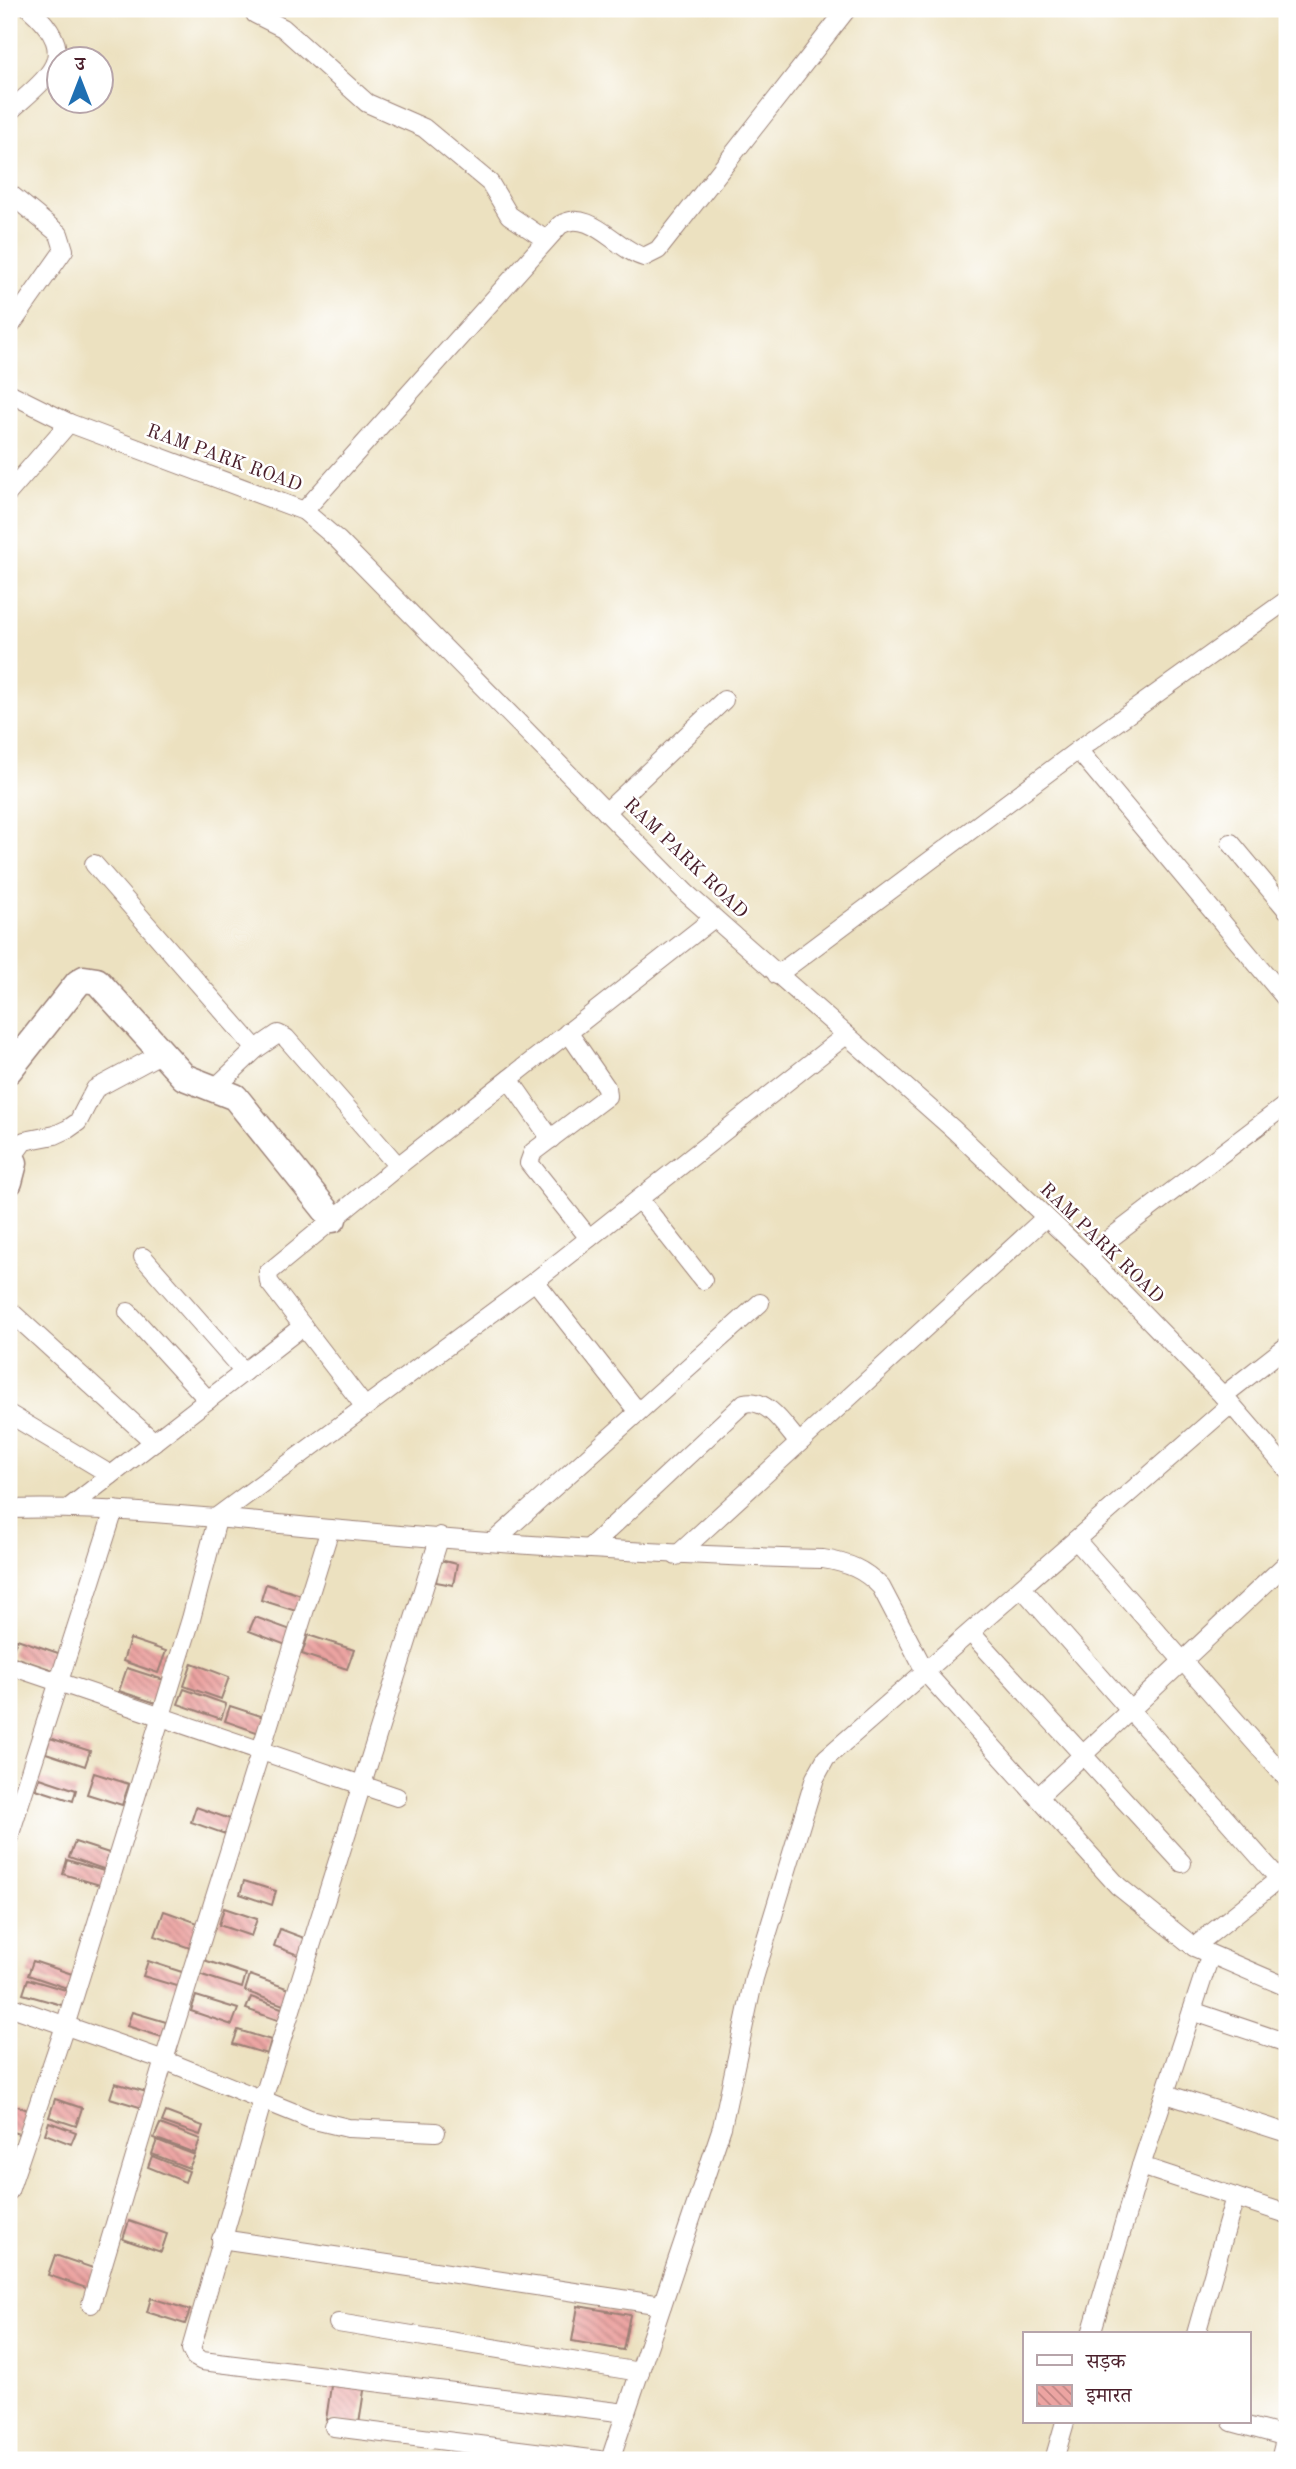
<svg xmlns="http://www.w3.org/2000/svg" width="1296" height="2469" viewBox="0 0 1296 2469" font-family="'Old Standard TT','Noto Serif Devanagari',serif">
	<defs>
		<pattern id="building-back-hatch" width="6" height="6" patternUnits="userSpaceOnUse" patternTransform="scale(1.75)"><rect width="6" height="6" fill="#eca4a2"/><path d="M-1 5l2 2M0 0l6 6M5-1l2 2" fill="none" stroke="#c18584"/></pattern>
	</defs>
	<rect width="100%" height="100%" fill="#fff"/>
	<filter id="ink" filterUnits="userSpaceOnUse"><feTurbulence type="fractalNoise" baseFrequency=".0143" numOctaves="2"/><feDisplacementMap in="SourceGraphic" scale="14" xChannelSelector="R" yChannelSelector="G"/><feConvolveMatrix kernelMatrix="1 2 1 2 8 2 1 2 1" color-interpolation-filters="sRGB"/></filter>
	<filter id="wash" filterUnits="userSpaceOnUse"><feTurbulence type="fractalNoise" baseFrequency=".00686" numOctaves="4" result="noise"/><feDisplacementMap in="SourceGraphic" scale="28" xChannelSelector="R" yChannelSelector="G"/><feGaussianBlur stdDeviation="1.57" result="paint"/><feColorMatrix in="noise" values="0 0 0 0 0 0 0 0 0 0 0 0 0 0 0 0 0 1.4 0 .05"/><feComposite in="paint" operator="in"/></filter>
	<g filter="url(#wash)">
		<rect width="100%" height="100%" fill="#ece1c0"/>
		<g id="blocks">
			<g fill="url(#building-back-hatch)">
				<polygon points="440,1560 457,1564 453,1585 436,1582"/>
				<polygon points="266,1584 301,1595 296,1611 261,1600"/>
				<polygon points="255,1617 291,1630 286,1645 249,1631"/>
				<polygon points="308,1635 354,1650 347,1669 302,1654"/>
				<polygon points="17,1639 61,1654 56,1671 11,1656"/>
				<polygon points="130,1639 166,1651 158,1673 123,1661"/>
				<polygon points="192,1663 229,1677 221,1699 184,1686"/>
				<polygon points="127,1668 164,1680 156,1703 119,1691"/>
				<polygon points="184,1689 226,1704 221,1719 178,1704"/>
				<polygon points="230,1706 267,1718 262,1734 225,1721"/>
				<polygon points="50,1738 90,1751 85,1766 46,1753"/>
				<polygon points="94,1773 129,1784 122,1805 87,1794"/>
				<polygon points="40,1778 76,1790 73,1801 36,1789"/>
				<polygon points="196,1807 233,1820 228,1835 191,1822"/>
				<polygon points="75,1842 115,1855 109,1871 69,1857"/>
				<polygon points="67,1860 107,1872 103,1886 63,1874"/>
				<polygon points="244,1881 276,1891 272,1905 240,1894"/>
				<polygon points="224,1908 257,1919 251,1936 219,1925"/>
				<polygon points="164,1911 198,1923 190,1948 155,1936"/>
				<polygon points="280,1929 307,1939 301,1956 274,1946"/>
				<polygon points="204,1960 246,1974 242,1988 199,1974"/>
				<polygon points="33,1961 75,1975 70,1989 28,1975"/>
				<polygon points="148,1961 191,1975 186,1989 143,1976"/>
				<polygon points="250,1975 292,1990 286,2006 245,1991"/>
				<polygon points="28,1979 69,1991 65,2006 23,1994"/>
				<polygon points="196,1996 238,2009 232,2025 191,2011"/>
				<polygon points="251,1997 290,2011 286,2023 246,2009"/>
				<polygon points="132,2012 166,2022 162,2037 127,2026"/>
				<polygon points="238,2030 271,2040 267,2054 233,2044"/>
				<polygon points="115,2083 150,2093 146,2109 110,2098"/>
				<polygon points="55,2099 82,2108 76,2126 49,2117"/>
				<polygon points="9,2103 28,2110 19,2134 9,2131"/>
				<polygon points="166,2112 203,2126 200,2135 162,2122"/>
				<polygon points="49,2122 76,2132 71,2144 45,2134"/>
				<polygon points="160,2124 200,2139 195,2153 154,2138"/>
				<polygon points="157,2140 195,2155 189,2168 152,2154"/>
				<polygon points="152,2156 189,2171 185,2182 148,2167"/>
				<polygon points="129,2221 167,2234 161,2252 123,2239"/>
				<polygon points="55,2255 96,2269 89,2289 48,2275"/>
				<polygon points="151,2298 190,2310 185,2324 147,2312"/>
				<polygon points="578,2306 630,2315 623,2350 572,2341"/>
				<polygon points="332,2379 365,2384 359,2424 326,2420"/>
			</g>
		</g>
	</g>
	<g filter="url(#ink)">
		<use href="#blocks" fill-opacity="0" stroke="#9b8076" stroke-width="2"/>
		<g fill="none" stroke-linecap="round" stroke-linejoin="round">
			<defs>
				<g id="street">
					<polyline points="255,14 283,28 367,103 424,128 490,183 509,215 546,240"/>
					<path d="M9,112C48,76 83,56 30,9"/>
					<polyline points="9,193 59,234 64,250 9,328"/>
					<polyline points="9,393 69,423"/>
					<polyline points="9,492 69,423 304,511 338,540 686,893 953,1129 1087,1256 1231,1404 1287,1469"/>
					<path d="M304,511L560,225C589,207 617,250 644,257L658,250L847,9"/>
					<polyline points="1078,750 1287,1000"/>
					<polyline points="606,812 724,700"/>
					<polyline points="1231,843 1287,910"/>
					<polyline points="94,864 256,1049 214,1089"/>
					<polyline points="777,975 1078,750 1287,600"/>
					<polyline points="568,1032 606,1087 607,1096 533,1152 529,1163 589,1238"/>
					<polyline points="256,1049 278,1034 286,1038 398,1166"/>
					<polyline points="509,1079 551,1139"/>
					<polyline points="12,1157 24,1141 55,1135 68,1129 78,1122 95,1089 162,1053"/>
					<polyline points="639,1199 703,1280"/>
					<polyline points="1087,1256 1287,1104"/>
					<polyline points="143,1257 244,1372"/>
					<polyline points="535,1281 638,1412"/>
					<polyline points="9,1310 154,1442"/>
					<polyline points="128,1312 208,1400"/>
					<polyline points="1223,1396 1287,1346"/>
					<polyline points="365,1407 269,1282 268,1273 398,1166 714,918"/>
					<polyline points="9,1414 111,1475"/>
					<polyline points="70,1507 303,1326"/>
					<path d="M9,1509C117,1506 223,1519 331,1529C495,1544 659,1555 823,1559C848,1563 864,1569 881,1587L926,1673L1118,1886L1194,1947L1287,1987"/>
					<polyline points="440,1536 263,2099 191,2349 195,2357 202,2361 626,2413"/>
					<polyline points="1076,1540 1287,1779"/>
					<polyline points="494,1541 760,1303"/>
					<path d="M588,1549L744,1403C768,1397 785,1427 799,1443"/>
					<polyline points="676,1556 1045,1218"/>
					<polyline points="1022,1588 1287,1888"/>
					<polyline points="971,1633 1182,1863"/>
					<polyline points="17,1668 397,1797"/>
					<polyline points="1038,1797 1287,1563"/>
					<polyline points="9,1837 114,1510"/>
					<polyline points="1194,1947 1279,1879"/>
					<polyline points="9,2006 164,2060 310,2119 348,2128 436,2132"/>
					<polyline points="1192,2011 1287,2043"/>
					<polyline points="1166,2094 1287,2133"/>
					<polyline points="1141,2166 1287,2214"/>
					<polyline points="9,2191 65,2026 191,1619 218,1516 535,1281 846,1035"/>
					<polyline points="221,2239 662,2305"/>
					<polyline points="91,2304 164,2060 330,1529"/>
					<polyline points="338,2323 640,2372"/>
					<polyline points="1091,2334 1141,2166 1210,1956"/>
					<polyline points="1196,2334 1235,2197"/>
					<polyline points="1232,2422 1287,2437"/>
					<polyline points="334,2427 599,2460"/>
					<polyline points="610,2460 722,2127 754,1978 815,1778 826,1758 1231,1404"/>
					<polyline points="1054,2460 1065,2422"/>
					<polyline points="1280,2460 1287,2432"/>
				</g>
				<g id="secondary">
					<polyline points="9,1070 78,983 84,979 97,981 184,1077 235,1097 333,1219"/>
					<polyline points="9,1152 14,1163 9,1182"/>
				</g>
			</defs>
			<use href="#street" stroke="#9b8076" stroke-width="20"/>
			<use href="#secondary" stroke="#9b8076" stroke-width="29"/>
			<use href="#street" stroke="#fff" stroke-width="18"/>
			<use href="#secondary" stroke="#fff" stroke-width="26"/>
		</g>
	</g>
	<g text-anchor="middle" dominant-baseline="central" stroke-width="5" stroke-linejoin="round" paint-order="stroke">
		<g font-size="19" fill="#4a1f2b" stroke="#fff">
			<text transform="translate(224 459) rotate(20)">RAM PARK ROAD</text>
			<text transform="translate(685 859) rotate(44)">RAM PARK ROAD</text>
			<text transform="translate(1101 1244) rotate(44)">RAM PARK ROAD</text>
		</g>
	</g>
	<rect width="1296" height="2469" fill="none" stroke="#fff" stroke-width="35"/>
	<rect x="1023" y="2332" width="228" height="91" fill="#ffffff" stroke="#b7a5aa" stroke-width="2"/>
	<rect x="1037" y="2355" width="35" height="10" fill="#ffffff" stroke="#b7a5aa" stroke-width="2"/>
	<text x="1086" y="2368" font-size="21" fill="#4a1f2b">सड़क</text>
	<rect x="1037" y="2385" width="35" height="21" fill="url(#building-back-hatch)" stroke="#b7a5aa" stroke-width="2"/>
	<text x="1086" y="2402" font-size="21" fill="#4a1f2b">इमारत</text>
	<g transform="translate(80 80)"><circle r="33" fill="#ffffff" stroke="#b7a5aa" stroke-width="2"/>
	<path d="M0-5L12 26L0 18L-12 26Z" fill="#1f6fb2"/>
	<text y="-10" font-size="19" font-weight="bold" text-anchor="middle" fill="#4a1f2b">उ</text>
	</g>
</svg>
